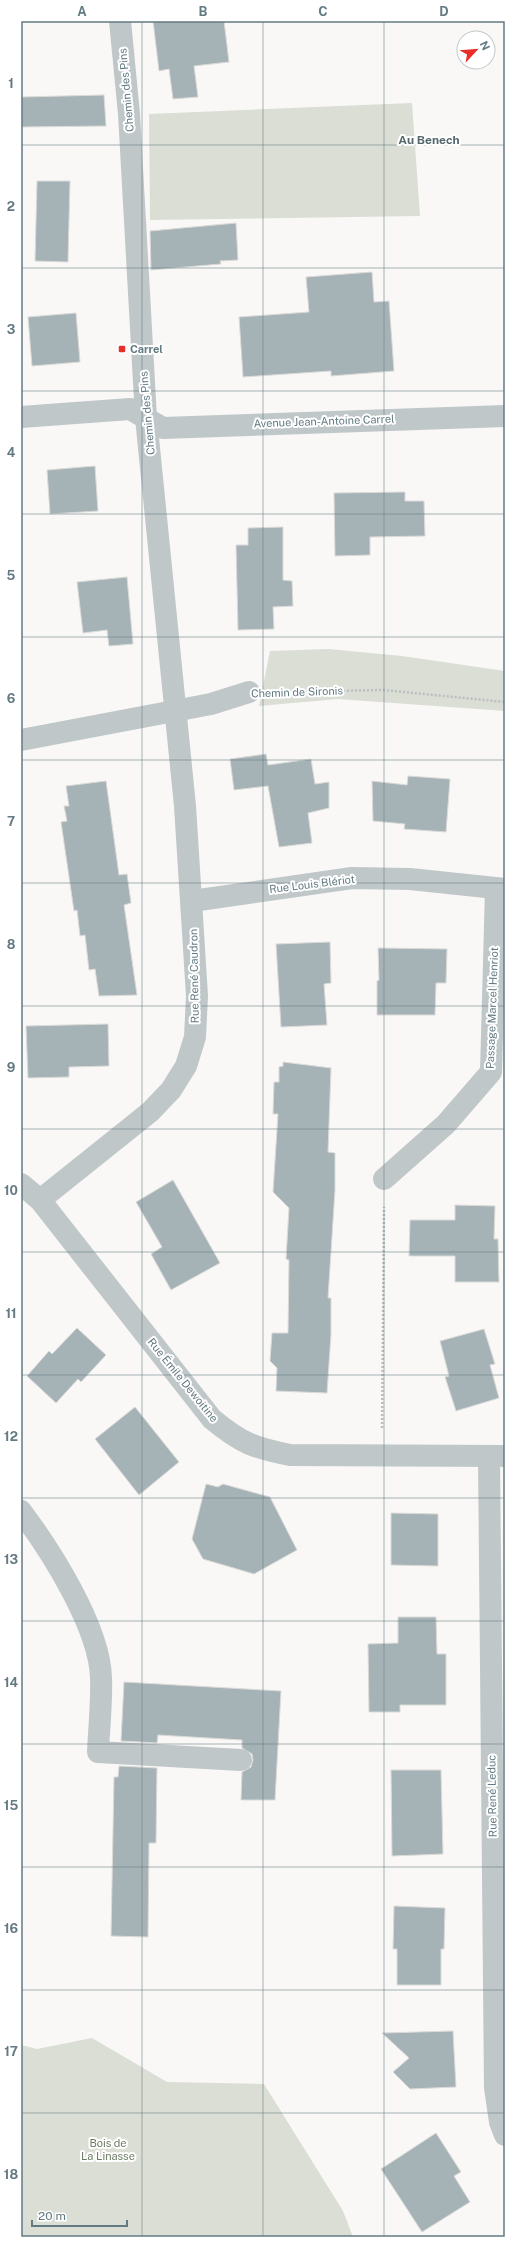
<svg xmlns="http://www.w3.org/2000/svg" width="526" height="2258" viewBox="0 0 526 2258" font-family="'Public Sans',sans-serif">
	<rect width="100%" height="100%" fill="#f9f8f6"/>
	<g fill="#daded5">
		<polygon points="412,103 420,216 150,220 149,114"/>
		<polygon points="328,649 402,656 505,671 505,711 338,699 259,706 270,651"/>
		<polygon points="92,2038 167,2082 264,2084 343,2211 353,2237 21,2237 21,2045 37,2049"/>
	</g>
	<g fill="#a6b3b6" stroke="#dbdad9">
		<polygon points="153,21 224,21 229,62 194,66 198,97 173,99 169,69 159,71"/>
		<polygon points="104,95 106,126 21,127 21,97"/>
		<polygon points="37,181 70,181 68,262 35,261"/>
		<polygon points="236,223 238,260 220,261 221,264 151,270 150,231"/>
		<polygon points="372,272 374,302 389,301 394,371 331,376 331,371 243,377 239,317 309,312 306,277"/>
		<polygon points="76,313 80,362 32,366 28,317"/>
		<polygon points="95,466 98,511 50,514 47,470"/>
		<polygon points="405,492 405,501 424,501 425,536 370,537 370,555 335,556 334,493"/>
		<polygon points="283,527 283,580 292,581 293,606 273,607 274,629 238,630 236,545 248,545 248,528"/>
		<polygon points="127,577 133,644 109,646 107,630 83,633 77,582"/>
		<polygon points="266,754 268,765 311,759 315,784 329,782 329,808 308,813 312,843 279,847 268,786 234,790 230,759"/>
		<polygon points="408,776 450,779 446,832 404,829 405,824 373,821 372,781 407,785"/>
		<polygon points="106,781 119,875 127,874 131,903 124,905 137,995 99,996 95,969 89,970 85,935 80,936 77,910 74,911 61,822 67,821 64,806 69,806 66,786"/>
		<polygon points="330,942 331,983 324,984 327,1025 281,1027 276,944"/>
		<polygon points="378,948 447,949 446,983 436,983 435,1015 377,1015 377,981 379,980"/>
		<polygon points="108,1024 109,1066 69,1067 69,1077 28,1078 26,1026"/>
		<polygon points="283,1062 331,1068 328,1152 335,1153 335,1190 328,1298 331,1298 331,1334 327,1393 276,1391 277,1368 270,1361 272,1333 288,1333 289,1260 286,1259 289,1208 273,1192 278,1114 273,1114 274,1082 279,1082 279,1067 283,1066"/>
		<polygon points="173,1180 220,1263 171,1290 151,1254 162,1247 136,1202"/>
		<polygon points="455,1205 495,1206 494,1239 498,1239 499,1282 455,1282 455,1256 409,1256 410,1220 455,1220"/>
		<polygon points="77,1328 106,1355 81,1382 78,1379 56,1403 27,1376 49,1351 52,1354"/>
		<polygon points="484,1329 495,1364 490,1365 499,1398 456,1411 445,1377 449,1376 440,1341"/>
		<polygon points="135,1407 179,1462 139,1495 95,1439"/>
		<polygon points="206,1484 218,1487 223,1484 270,1497 297,1550 254,1574 203,1559 192,1539"/>
		<polygon points="391,1513 438,1514 438,1566 391,1565"/>
		<polygon points="398,1617 436,1617 437,1654 446,1654 446,1705 400,1705 400,1712 369,1712 368,1644 398,1643"/>
		<polygon points="124,1682 281,1691 275,1800 241,1800 242,1772 251,1767 253,1760 252,1754 242,1748 242,1740 158,1735 157,1743 121,1741"/>
		<polygon points="119,1766 157,1768 156,1843 149,1843 148,1937 111,1936 114,1777 118,1777"/>
		<polygon points="391,1770 441,1770 443,1854 392,1856"/>
		<polygon points="394,1906 445,1908 444,1949 441,1949 441,1985 397,1985 397,1949 393,1949"/>
		<polygon points="453,2031 456,2087 410,2089 393,2072 409,2058 382,2033"/>
		<polygon points="436,2133 461,2172 454,2176 470,2202 422,2232 381,2169"/>
	</g>
	<g fill="none" stroke-linecap="round" stroke-linejoin="round">
		<g stroke="#babfc1" stroke-width="2.5" stroke-dasharray="2 2" stroke-linecap="butt">
			<polyline points="275,692 383,690 505,702"/>
			<polyline points="382,1428 384,1207"/>
		</g>
		<g stroke="#c0c7c9" stroke-width="22">
			<polyline points="21,417 130,409 163,428 505,416"/>
			<polyline points="21,740 211,704 249,692"/>
			<polyline points="192,901 352,878 410,879 505,889"/>
			<polyline points="384,1179 446,1124 491,1072 496,889"/>
			<path d="M21,1184L40,1200L212,1419C241,1443 254,1448 290,1455L505,1456"/>
			<polyline points="40,1200 150,1112 171,1090 186,1066 195,1037 197,996 185,806 146,418 129,114 120,21"/>
			<polyline points="489,1456 495,2088 500,2122 505,2135"/>
			<path d="M21,1511C51,1551 100,1628 101,1678C102,1702 99,1727 98,1752L241,1760"/>
		</g>
	</g>
	<path fill="none" stroke="#637a82" stroke-width="1" stroke-opacity="0.55" d="M142,21V2237M263,21V2237M384,21V2237M21,145H505M21,268H505M21,391H505M21,514H505M21,637H505M21,760H505M21,883H505M21,1006H505M21,1129H505M21,1252H505M21,1375H505M21,1498H505M21,1621H505M21,1744H505M21,1867H505M21,1990H505M21,2113H505"/>
	<rect fill="#e72f28" stroke="#fff" stroke-width="1.5" x="118" y="345" width="8" height="8" rx="2"/>
	<g text-anchor="middle" dominant-baseline="central" stroke-width="4" stroke-linejoin="round" paint-order="stroke">
		<g font-size="11" fill="#637a82" stroke="#fff">
			<text transform="translate(126 90) rotate(-95)">Chemin des Pins</text>
			<text transform="translate(147 413) rotate(-95)">Chemin des Pins</text>
			<text transform="translate(324 421) rotate(-2)">Avenue Jean-Antoine Carrel</text>
			<text transform="translate(297 692) rotate(-2)">Chemin de Sironis</text>
			<text transform="translate(312 884) rotate(-7)">Rue Louis Blériot</text>
			<text transform="translate(194 976) rotate(-91)">Rue René Caudron</text>
			<text transform="translate(492 1008) rotate(-88)">Passage Marcel Henriot</text>
			<text transform="translate(183 1380) rotate(51)">Rue Émile Dewoitine</text>
			<text transform="translate(492 1796) rotate(-91)">Rue René Leduc</text>
		</g>
		<g font-size="11" font-weight="bold" fill="#637a82" stroke="#fff" text-anchor="start">
			<text x="130" y="349">Carrel</text>
		</g>
		<g font-size="11" fill="#6b7a62" stroke="#fff">
			<text x="108" y="2143">Bois de<tspan x="108" dy="13">La Linasse</tspan></text>
		</g>
		<g font-size="12" font-weight="bold" fill="#55676d" stroke="#fff">
			<text x="429" y="140">Au Benech</text>
		</g>
	</g>
	<rect width="526" height="2258" fill="none" stroke="#ffffff" stroke-width="44"/>
	<g transform="translate(476 50) rotate(64)"><circle r="19" fill="#ffffff" stroke="#c1cacd"/>
	<path d="M0-3L7 15L0 10L-7 15Z" fill="#e72f28"/>
	<text y="-6" font-size="11" font-weight="bold" text-anchor="middle" fill="#637a82">N</text>
	</g>
	<path d="M32 2220v6h95v-6" fill="none" stroke="#637a82" stroke-width="2"/>
	<text x="38" y="2220" font-size="12" fill="#637a82" stroke="#ffffff" stroke-width="3" paint-order="stroke">20 m</text>
	<rect x="22" y="22" width="482" height="2214" fill="none" stroke="#637a82" stroke-width="1.5"/>
	<g font-size="13" text-anchor="middle" font-weight="bold" fill="#637a82">
		<text x="82" y="16">A</text>
		<text x="203" y="16">B</text>
		<text x="323" y="16">C</text>
		<text x="444" y="16">D</text>
		<text x="11" y="88">1</text>
		<text x="11" y="211">2</text>
		<text x="11" y="334">3</text>
		<text x="11" y="457">4</text>
		<text x="11" y="580">5</text>
		<text x="11" y="703">6</text>
		<text x="11" y="826">7</text>
		<text x="11" y="949">8</text>
		<text x="11" y="1072">9</text>
		<text x="11" y="1195">10</text>
		<text x="11" y="1318">11</text>
		<text x="11" y="1441">12</text>
		<text x="11" y="1564">13</text>
		<text x="11" y="1687">14</text>
		<text x="11" y="1810">15</text>
		<text x="11" y="1933">16</text>
		<text x="11" y="2056">17</text>
		<text x="11" y="2179">18</text>
	</g>
</svg>
